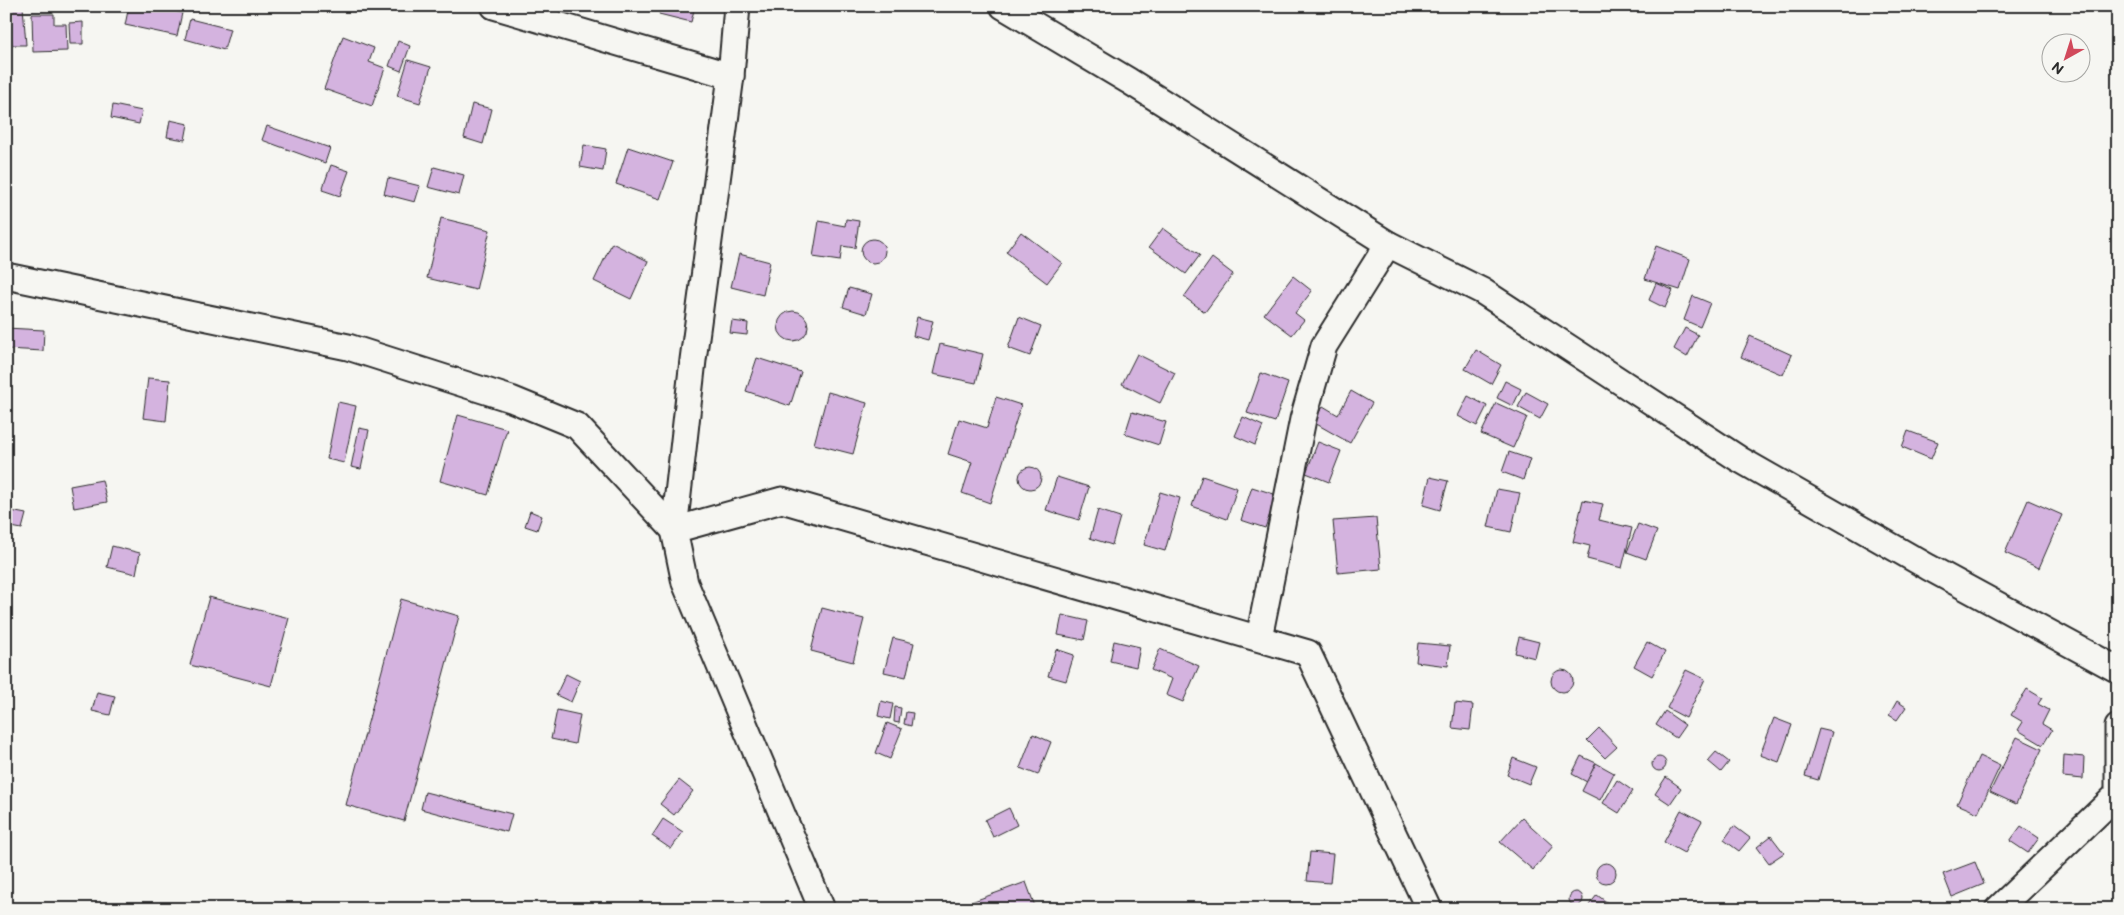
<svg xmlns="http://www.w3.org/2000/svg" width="2124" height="915" viewBox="0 0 2124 915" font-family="'Balsamiq Sans',sans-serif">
	<rect width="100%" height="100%" fill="#f6f6f2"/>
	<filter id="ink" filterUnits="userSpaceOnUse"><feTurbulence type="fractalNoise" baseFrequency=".02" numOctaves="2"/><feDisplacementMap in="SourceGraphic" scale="10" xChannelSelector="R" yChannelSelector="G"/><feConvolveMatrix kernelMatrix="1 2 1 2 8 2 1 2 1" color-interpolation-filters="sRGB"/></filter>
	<g filter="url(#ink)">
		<g fill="#d4b3df" stroke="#2b2b2b">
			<polygon points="9,6 23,6 26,45 12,45"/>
			<polygon points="129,6 151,6 182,13 177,36 125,25"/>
			<polygon points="661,6 695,6 691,22 659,14"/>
			<polygon points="32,14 54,14 54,24 66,24 67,51 33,52"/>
			<polygon points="190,19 230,29 224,50 185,39"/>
			<polygon points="83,22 83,44 70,44 69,23"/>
			<polygon points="343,36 374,48 369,62 385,68 372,106 324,89"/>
			<polygon points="398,41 410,46 401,71 389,66"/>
			<polygon points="408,60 431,67 420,103 397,96"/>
			<polygon points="472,104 492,109 483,144 464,138"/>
			<polygon points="113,105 142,111 139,124 111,118"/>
			<polygon points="170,120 188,124 185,140 167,137"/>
			<polygon points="267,126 330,148 325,163 262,140"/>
			<polygon points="584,145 606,149 603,171 580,167"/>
			<polygon points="628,147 673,162 660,199 616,184"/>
			<polygon points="331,165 349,171 340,196 322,190"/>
			<polygon points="434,167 464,175 459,195 428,187"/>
			<polygon points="388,178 420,186 415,202 384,194"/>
			<polygon points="441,218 490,230 476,290 427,278"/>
			<polygon points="846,219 859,221 855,248 842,246 840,261 813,257 819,221 845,226"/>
			<polygon points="1163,228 1200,255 1186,274 1149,247"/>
			<polygon points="1021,232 1062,263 1047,283 1006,252"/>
			<circle cx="873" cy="251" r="12"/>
			<polygon points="612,243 648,261 631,299 594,281"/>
			<polygon points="1656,246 1690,259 1680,290 1645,279"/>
			<polygon points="739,254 770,262 763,295 731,287"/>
			<polygon points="1212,258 1233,274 1205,312 1184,297"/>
			<polygon points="1293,276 1312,291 1295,313 1304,320 1292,335 1264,314"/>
			<polygon points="1656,283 1673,290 1665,308 1649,300"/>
			<polygon points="849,288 872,294 866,314 843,307"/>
			<polygon points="1693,296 1710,303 1700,327 1684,320"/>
			<circle cx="793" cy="326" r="15"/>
			<polygon points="917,317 933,321 928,340 913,336"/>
			<polygon points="1019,317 1041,326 1030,356 1008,348"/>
			<polygon points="732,321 748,323 747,335 730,333"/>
			<polygon points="6,328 44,330 43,351 6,349"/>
			<polygon points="1685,328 1698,335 1687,357 1674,349"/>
			<polygon points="1750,336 1792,355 1783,375 1741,357"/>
			<polygon points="940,344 983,354 976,383 933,374"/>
			<polygon points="1476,350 1501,365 1491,384 1465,369"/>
			<polygon points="1137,354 1175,373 1160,403 1122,384"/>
			<polygon points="757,358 801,372 790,406 746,391"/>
			<polygon points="1261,373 1288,383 1275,422 1247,413"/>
			<polygon points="148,378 170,380 166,421 143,418"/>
			<polygon points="1505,381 1521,389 1513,406 1497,398"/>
			<polygon points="1351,391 1372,403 1350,443 1313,422 1323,406 1338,415"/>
			<polygon points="828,392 867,403 853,454 814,444"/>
			<polygon points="1526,392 1548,404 1540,419 1518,407"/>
			<polygon points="1468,396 1487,406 1477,426 1458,416"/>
			<polygon points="996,397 1021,405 990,503 962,493 972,462 948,454 959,419 987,428"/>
			<polygon points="338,402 356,406 344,463 327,459"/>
			<polygon points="1496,403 1527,417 1513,448 1481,434"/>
			<polygon points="1132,412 1166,422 1159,445 1125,434"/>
			<polygon points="458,415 507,429 488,495 440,481"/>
			<polygon points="1243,417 1263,426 1255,445 1235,436"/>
			<polygon points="359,428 369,430 361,469 351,467"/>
			<polygon points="1908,431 1938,442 1931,459 1902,447"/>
			<polygon points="1318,442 1341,451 1329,482 1306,473"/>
			<polygon points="1509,452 1530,459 1523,480 1502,472"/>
			<circle cx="1030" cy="478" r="11"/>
			<polygon points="1202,476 1237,488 1227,519 1192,506"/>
			<polygon points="1057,477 1089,487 1079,520 1046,510"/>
			<polygon points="1430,477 1448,481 1440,510 1423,505"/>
			<polygon points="102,480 107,502 74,508 70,486"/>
			<polygon points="1252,487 1277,495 1265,528 1241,520"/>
			<polygon points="1497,489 1520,493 1511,532 1488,527"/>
			<polygon points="1160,492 1180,498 1165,551 1144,545"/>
			<polygon points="1583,500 1603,504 1599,520 1632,528 1622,568 1587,559 1590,546 1573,542"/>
			<polygon points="2028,500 2062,515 2039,568 2005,553"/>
			<polygon points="6,510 26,514 22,529 6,526"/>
			<polygon points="1098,510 1120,517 1112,545 1090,538"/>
			<polygon points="530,511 542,516 537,530 525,526"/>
			<polygon points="1376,518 1381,569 1338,573 1333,521"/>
			<polygon points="1638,524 1657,531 1646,559 1627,552"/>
			<polygon points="112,546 140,553 136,574 107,567"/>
			<polygon points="209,597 289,618 271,686 190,665"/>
			<polygon points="401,599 459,616 404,821 346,805"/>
			<polygon points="822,608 864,619 853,662 811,651"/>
			<polygon points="1062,615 1088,621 1084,640 1058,635"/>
			<polygon points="1519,637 1539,642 1535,658 1515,653"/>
			<polygon points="893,638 914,643 906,677 884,672"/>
			<polygon points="1114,641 1140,647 1136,667 1110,661"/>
			<polygon points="1647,642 1665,652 1652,676 1634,666"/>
			<polygon points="1418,643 1450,646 1448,666 1416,662"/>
			<polygon points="1056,649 1074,655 1066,681 1048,676"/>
			<polygon points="1160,649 1199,666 1183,702 1166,695 1172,679 1151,670"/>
			<circle cx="1562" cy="681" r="11"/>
			<polygon points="1686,670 1705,679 1686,718 1667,708"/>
			<polygon points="566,674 580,681 571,702 556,695"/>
			<polygon points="2027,689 2042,698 2038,704 2049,710 2042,724 2052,730 2043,745 2018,730 2023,722 2011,715"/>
			<polygon points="97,692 115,696 110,715 92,711"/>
			<polygon points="881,701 893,704 890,719 878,716"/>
			<polygon points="1897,701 1906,707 1897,720 1889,715"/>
			<polygon points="1455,703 1473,705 1470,730 1452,728"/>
			<polygon points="895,707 901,708 899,723 894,722"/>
			<polygon points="557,710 580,715 575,744 551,739"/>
			<polygon points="1665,711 1685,725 1676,738 1656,725"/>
			<polygon points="906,712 913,713 911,726 904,724"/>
			<polygon points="1774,718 1792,725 1779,762 1760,755"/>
			<polygon points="887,723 902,729 890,759 876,753"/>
			<polygon points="1599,728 1617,747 1605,758 1587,740"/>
			<polygon points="1819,729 1832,732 1818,780 1805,776"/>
			<polygon points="1033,734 1051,742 1038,775 1020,768"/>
			<polygon points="2017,737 2042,749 2016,804 1990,792"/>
			<polygon points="1716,752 1729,762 1721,772 1708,761"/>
			<polygon points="2064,755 2084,757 2083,779 2063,777"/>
			<polygon points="1581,756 1596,763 1587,782 1572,774"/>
			<polygon points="1979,756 2000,766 1978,813 1957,804"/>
			<circle cx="1659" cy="764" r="7"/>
			<polygon points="1513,758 1536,767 1529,784 1507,775"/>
			<polygon points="1596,763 1614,773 1600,800 1582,791"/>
			<polygon points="1666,777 1681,788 1670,804 1655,794"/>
			<polygon points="679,780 693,791 674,815 660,804"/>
			<polygon points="1617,780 1633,791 1619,813 1603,803"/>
			<polygon points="425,792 512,814 507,832 421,809"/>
			<polygon points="1009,808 1017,825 993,837 985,820"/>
			<polygon points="1681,810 1702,821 1684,853 1664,842"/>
			<polygon points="1522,818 1553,846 1533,870 1500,842"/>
			<polygon points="663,819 683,832 671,849 652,836"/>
			<polygon points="1734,826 1750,838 1739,851 1724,840"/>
			<polygon points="2021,826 2039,838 2028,853 2010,841"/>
			<polygon points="1771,836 1784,853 1769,863 1757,847"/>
			<polygon points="1310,852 1333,854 1330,883 1307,881"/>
			<polygon points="1975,862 1984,884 1952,897 1943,874"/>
			<circle cx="1606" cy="873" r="10"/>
			<polygon points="1026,882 1036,909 952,909"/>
			<circle cx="1576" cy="899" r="7"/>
			<polygon points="1597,895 1616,909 1586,909"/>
		</g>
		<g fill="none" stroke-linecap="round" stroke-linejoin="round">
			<defs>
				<g id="minor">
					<polyline points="494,6 731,76"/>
					<polyline points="737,6 731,76 693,360 674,530 685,583 822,909"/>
					<polyline points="1003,6 1129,81 1388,244 1482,291 1739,459 1928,567 2118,670"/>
					<polyline points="6,276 348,347 511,399 577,426 674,530 782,500 1308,653 1429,909"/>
					<polyline points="1259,638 1303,419 1324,346 1388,244"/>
					<polyline points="2118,727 2118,801"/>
					<polyline points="1998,909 2118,794"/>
				</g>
			</defs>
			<use href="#minor" stroke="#2b2b2b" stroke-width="29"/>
			<use href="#minor" stroke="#f6f6f2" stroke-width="25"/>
		</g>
	</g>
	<rect width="2124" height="915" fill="none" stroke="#f6f6f2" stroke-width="25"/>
	<rect x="12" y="12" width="2099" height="890" fill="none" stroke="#2b2b2b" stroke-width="2" filter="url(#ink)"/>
	<g transform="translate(2066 58) rotate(219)"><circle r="24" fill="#f6f6f2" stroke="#a5a5a2"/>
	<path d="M0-4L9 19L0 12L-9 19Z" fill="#d1495b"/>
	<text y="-8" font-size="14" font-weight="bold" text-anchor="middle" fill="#2b2b2b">N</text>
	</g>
</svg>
